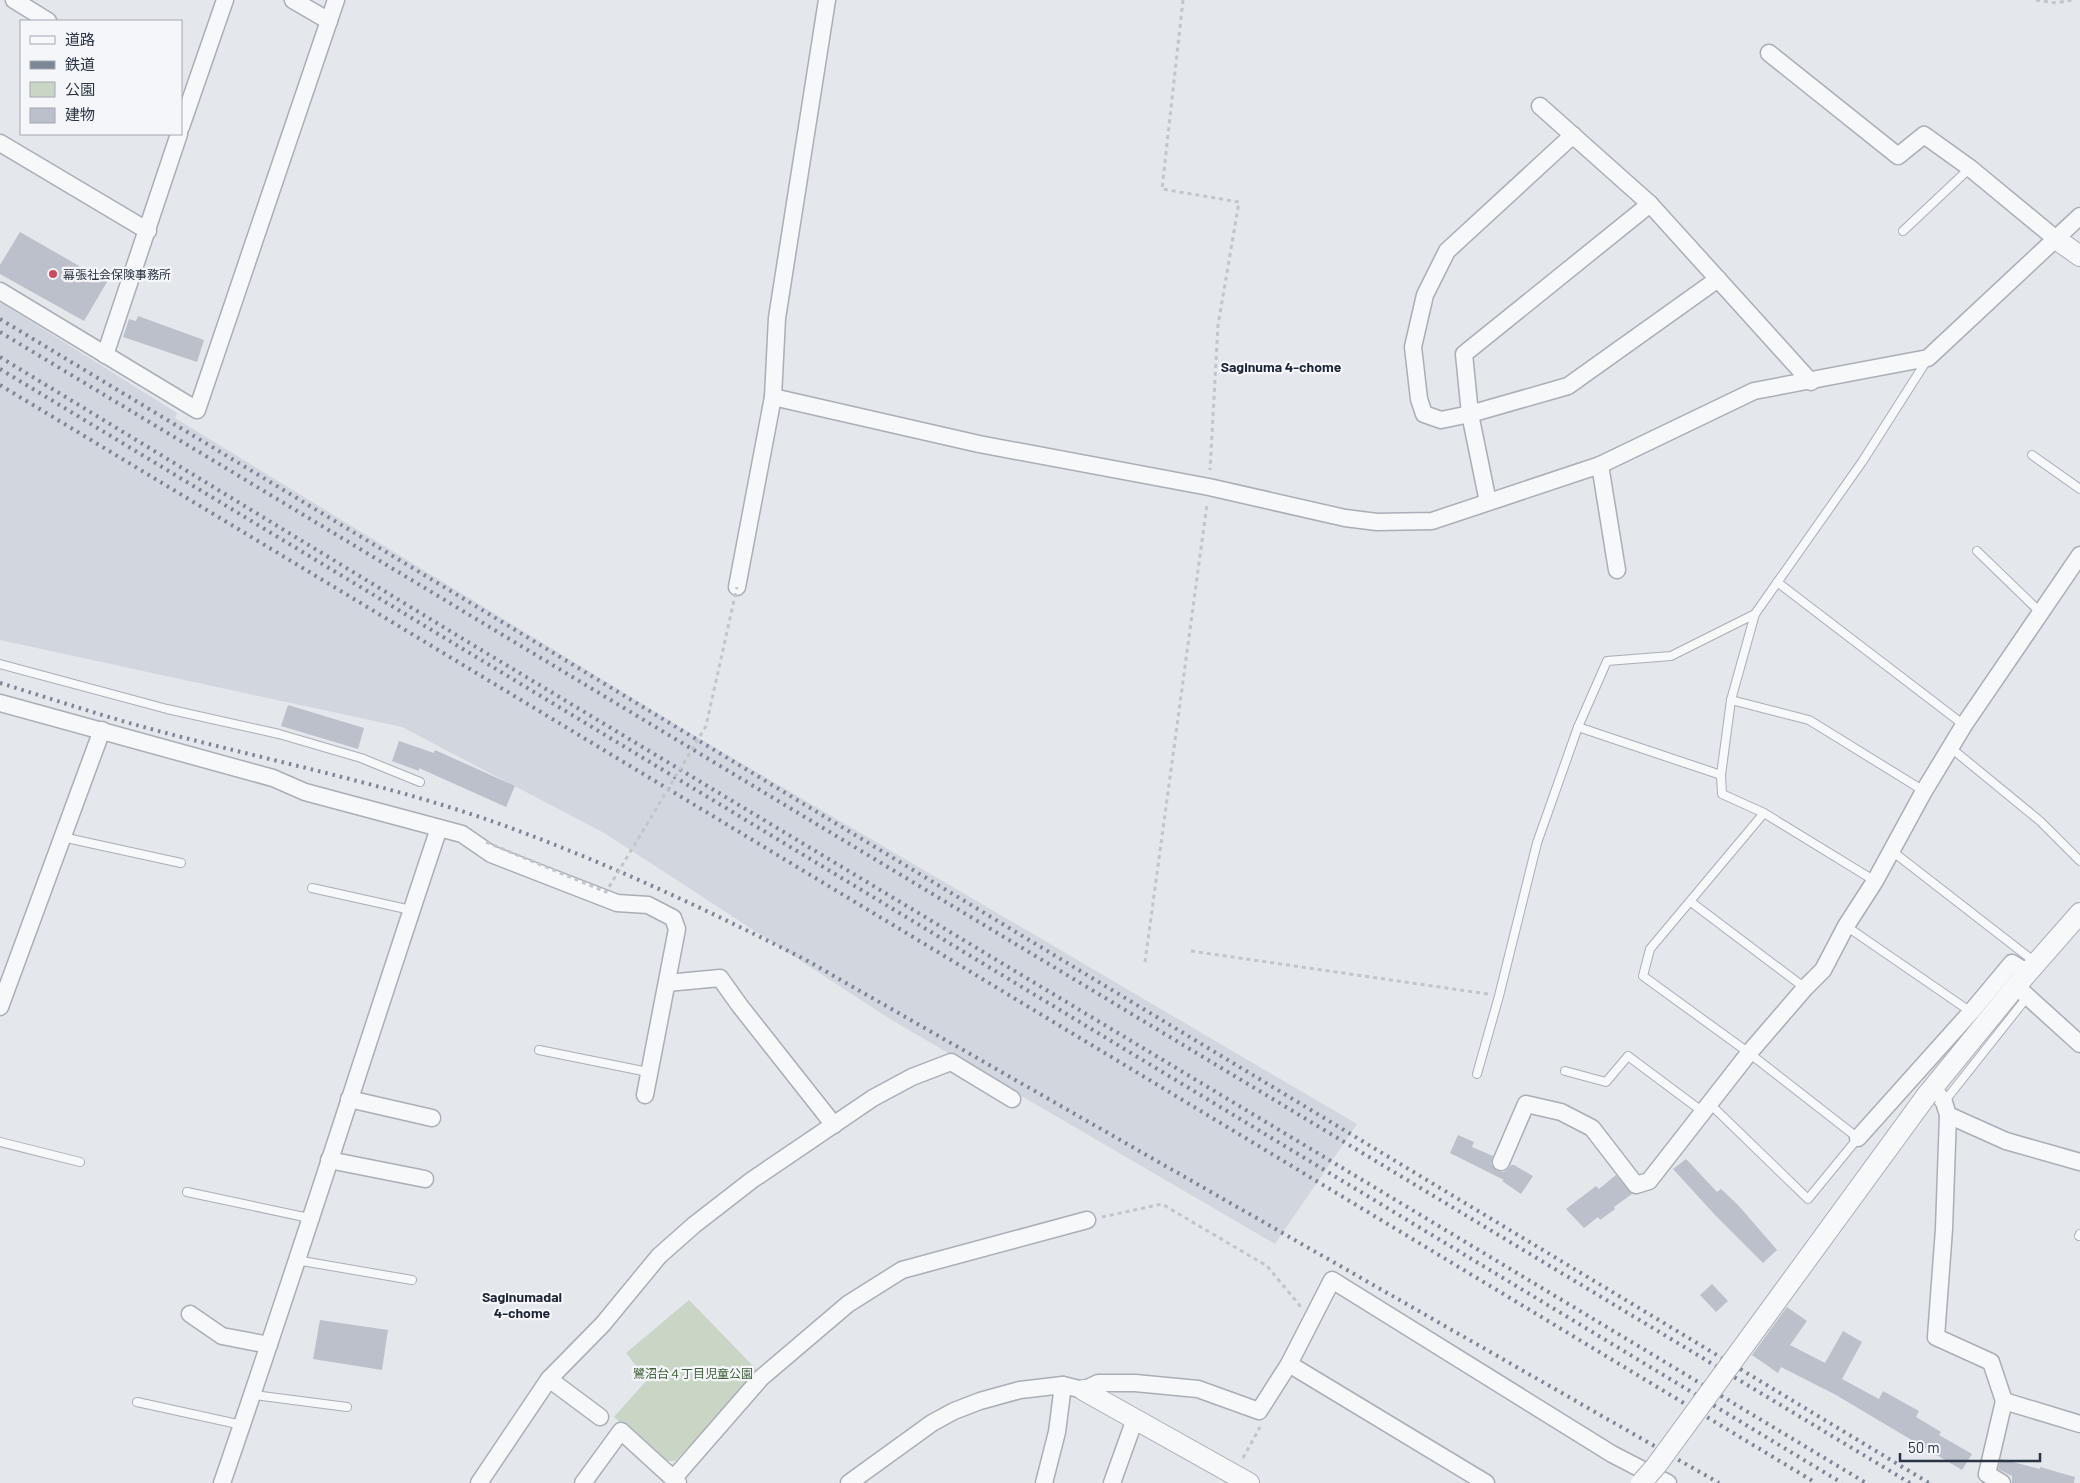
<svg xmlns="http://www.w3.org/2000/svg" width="2080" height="1483" viewBox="0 0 2080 1483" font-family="Barlow,'Noto Sans JP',sans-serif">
	<rect width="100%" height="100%" fill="#e4e7ec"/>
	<polygon fill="#d2d6de" points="0,302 177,413 175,418 685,730 1357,1124 1275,1244 890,1019 606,834 402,727 0,640"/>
	<polygon fill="#c9d6c5" points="689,1300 759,1372 675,1461 664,1461 614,1417 647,1380 626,1353"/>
	<g fill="#bbc0ca">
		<polygon points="20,232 107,282 84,321 0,274 0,265"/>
		<polygon points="138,316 204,340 197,362 123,337 129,319 136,321"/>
		<polygon points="288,705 364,728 358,749 281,726"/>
		<polygon points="399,741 434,753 435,750 515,786 506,807 419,768 419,771 392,761"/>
		<polygon points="1458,1135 1474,1142 1472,1147 1493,1156 1491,1164 1497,1171 1503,1172 1507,1170 1511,1165 1514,1165 1533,1176 1521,1194 1502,1181 1504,1180 1450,1153"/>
		<polygon points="1686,1159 1717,1192 1721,1189 1738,1205 1777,1250 1763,1263 1716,1216 1673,1169"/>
		<polygon points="1616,1175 1632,1194 1614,1207 1615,1209 1600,1220 1598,1217 1584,1228 1566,1209 1596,1186 1599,1189"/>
		<polygon points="1712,1284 1728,1301 1716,1312 1700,1295"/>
		<polygon points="1787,1307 1807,1321 1790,1345 1825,1363 1843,1331 1862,1342 1842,1379 1879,1399 1883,1391 1919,1411 1916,1417 1941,1432 1939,1435 1972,1454 1962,1470 1836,1395 1781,1367 1778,1373 1752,1355"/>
		<polygon points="320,1320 388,1330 382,1370 313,1359"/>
		<polygon points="2001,1459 2040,1469 2040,1467 2075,1477 2074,1483 2012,1483 2012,1476 1998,1469"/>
	</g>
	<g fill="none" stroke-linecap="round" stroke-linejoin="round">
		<defs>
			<g id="service">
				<polyline points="1903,231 1970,168"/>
				<polyline points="2032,455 2080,489"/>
				<polyline points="1977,551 2040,612"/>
				<polyline points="1777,582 1964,725"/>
				<polyline points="0,664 167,709 279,734 361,758 420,782"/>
				<polyline points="1731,700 1809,720 1924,791"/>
				<polyline points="1578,727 1721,775"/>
				<polyline points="1951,748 2040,821 2080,861"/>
				<polyline points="62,837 181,863"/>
				<polyline points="1892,851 2035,962"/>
				<polyline points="1875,881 1764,813 1722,794 1721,775 1731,700 1755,614 1862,462 1927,360"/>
				<polyline points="312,888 411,910"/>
				<polyline points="1691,902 1805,988"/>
				<polyline points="1846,926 1971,1012"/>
				<polyline points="539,1050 648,1072"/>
				<polyline points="1565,1071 1606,1082 1628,1056 1703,1112"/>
				<polyline points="1477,1074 1499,996 1537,843 1578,727 1607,661 1671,656 1755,614"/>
				<polyline points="1944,1102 2028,996"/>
				<polyline points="1709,1103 1808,1199 1858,1138 1749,1053 1643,976 1650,949 1764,813"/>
				<polyline points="0,1142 80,1162"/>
				<polyline points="187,1192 309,1218"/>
				<polyline points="2079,1236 2080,1234"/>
				<polyline points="296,1260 412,1280"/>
				<polyline points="254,1395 347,1407"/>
				<polyline points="137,1402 242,1425"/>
			</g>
			<g id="minor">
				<polyline points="14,0 48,21"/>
				<polyline points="293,0 329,21"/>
				<polyline points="1769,53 1898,156 1924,135 1970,168 2056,239"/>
				<polyline points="1540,106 1650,204 1811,382"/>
				<polyline points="181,127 225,0"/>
				<polyline points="1573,135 1447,251 1425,295 1413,347 1419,399 1424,414 1441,420 1470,414 1568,386 1718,279"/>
				<polyline points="0,143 148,231"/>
				<polyline points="0,291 197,410 336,0"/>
				<polyline points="105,355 179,134"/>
				<polyline points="773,397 979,444 1209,487 1345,518 1377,522 1432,521 1600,465 1754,391 1928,358 2080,216"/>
				<polyline points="1600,465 1617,570"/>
				<polyline points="1488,502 1470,414 1464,354 1650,204"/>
				<polyline points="737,587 773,397 777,318 827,0"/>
				<polyline points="0,703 273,778 305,792 462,834 491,854 617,903 648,905 673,918 677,929 645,1095"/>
				<polyline points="667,983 720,978 740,1006 834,1125"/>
				<polyline points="2016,986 2080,1044"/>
				<polyline points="0,1007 102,730"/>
				<polyline points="1933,1088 1944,1102 1948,1115 2006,1141 2080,1162"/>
				<polyline points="349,1099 432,1118"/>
				<polyline points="1948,1115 1944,1229 1936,1337 1991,1362 2004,1401"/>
				<polyline points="1858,1138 1971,1012 2012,963 2028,973"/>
				<polyline points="329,1160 425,1179"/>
				<polyline points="1501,1162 1526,1104 1561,1112 1592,1128 1636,1185 1649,1181 1749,1053 1805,988 1823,970 1846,926 1875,881 1924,791 1964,725 2080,555"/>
				<polyline points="190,1314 222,1336 269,1345"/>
				<polyline points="1289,1364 1486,1483"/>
				<polyline points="549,1379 600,1417"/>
				<polyline points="673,1479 761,1378 848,1304 902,1270 1087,1220"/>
				<path d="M222,1483C297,1266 366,1046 439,828"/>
				<polyline points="479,1483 549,1379 603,1324 659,1256 694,1225 752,1180 873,1098 912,1077 951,1062 1012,1099"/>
				<polyline points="583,1483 621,1431 678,1483"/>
				<polyline points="849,1483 932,1423 954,1411 980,1401 1020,1390 1063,1385 1083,1390 1098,1383 1135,1383 1198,1389 1259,1411 1289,1364 1332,1280 1612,1454 1668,1483"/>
				<polyline points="1044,1483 1057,1432 1063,1385"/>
				<polyline points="1112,1483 1135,1419"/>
				<polyline points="2002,1483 1987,1474 2004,1401 2080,1424"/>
			</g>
			<g id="tertiary">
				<polyline points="2056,239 2080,256"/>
				<polyline points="1927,1095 2016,986 2080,913"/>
				<polyline points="1083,1390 1249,1483"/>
			</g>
		</defs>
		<use href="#service" stroke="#a9aeb7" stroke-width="10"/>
		<use href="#minor" stroke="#a9aeb7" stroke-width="19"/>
		<use href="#tertiary" stroke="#a9aeb7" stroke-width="22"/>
		<g stroke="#c2c5cb" stroke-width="3" stroke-dasharray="4 4" stroke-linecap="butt">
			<polyline points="1183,0 1162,189 1239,202 1218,325 1210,470"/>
			<polyline points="2036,0 2056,3 2072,0"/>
			<polyline points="1191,951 1488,994"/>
			<polyline points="1145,962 1207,504"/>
			<polyline points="1102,1217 1162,1204 1267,1266 1301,1307"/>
			<polyline points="1243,1458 1260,1427"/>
		</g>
		<use href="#service" stroke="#f7f8fa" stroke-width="8"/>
		<use href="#minor" stroke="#f7f8fa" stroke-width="16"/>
		<use href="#tertiary" stroke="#f7f8fa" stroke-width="20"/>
		<g stroke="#7d8696" stroke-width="4" stroke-dasharray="2.5 5" stroke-linecap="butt">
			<polyline points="0,319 1929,1483"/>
			<polyline points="0,332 1910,1483"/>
			<polyline points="0,357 468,642 1866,1483"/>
			<polyline points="0,369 1842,1483"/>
			<polyline points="0,385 1816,1483"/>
			<path d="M0,683C46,697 93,713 140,726C260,759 382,782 500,824C605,862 706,909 806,960L1719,1483"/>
		</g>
		<defs>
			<polyline id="tertiary-bridge" points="1641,1483 1656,1466 1927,1095"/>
		</defs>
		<use href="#tertiary-bridge" stroke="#a9aeb7" stroke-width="22" stroke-linecap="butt"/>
		<polyline stroke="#c2c5cb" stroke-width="3" stroke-dasharray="4 4" stroke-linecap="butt" points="486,842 606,892 706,726 737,587"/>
		<use href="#tertiary-bridge" stroke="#f7f8fa" stroke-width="20"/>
	</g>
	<circle fill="#d1495b" stroke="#f4f6f9" stroke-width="2" cx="53" cy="274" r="5"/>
	<g text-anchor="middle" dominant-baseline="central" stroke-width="4.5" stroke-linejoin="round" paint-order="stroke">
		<g font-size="12" fill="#2b3445" stroke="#f4f6f9" text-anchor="start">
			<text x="63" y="274">幕張社会保険事務所</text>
		</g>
		<g font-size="12" fill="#3f6138" stroke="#f4f6f9">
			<text x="693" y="1373">鷺沼台４丁目児童公園</text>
		</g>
		<g font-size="14" font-weight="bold" fill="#1d2536" stroke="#f4f6f9">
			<text x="1281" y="366">Saginuma 4-chome</text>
			<text x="522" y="1296">Saginumadai<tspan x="522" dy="16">4-chome</tspan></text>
		</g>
	</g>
	<rect x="20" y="20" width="162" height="115" fill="#f4f6f9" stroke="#a4a8b1"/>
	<rect x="30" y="36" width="25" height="8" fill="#f7f8fa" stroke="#a4a8b1"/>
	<text x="65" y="45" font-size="15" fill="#2b3445">道路</text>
	<rect x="30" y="61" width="25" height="8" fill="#7d8696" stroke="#a4a8b1"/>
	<text x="65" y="70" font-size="15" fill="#2b3445">鉄道</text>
	<rect x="30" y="82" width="25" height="15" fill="#c9d6c5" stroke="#a4a8b1"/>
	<text x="65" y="95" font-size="15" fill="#2b3445">公園</text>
	<rect x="30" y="108" width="25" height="15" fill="#bbc0ca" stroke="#a4a8b1"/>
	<text x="65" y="120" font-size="15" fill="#2b3445">建物</text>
	<path d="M1900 1453v8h140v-8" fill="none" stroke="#2b3445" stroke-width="2.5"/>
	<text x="1908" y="1453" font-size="15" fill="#2b3445" stroke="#f4f6f9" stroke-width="4" paint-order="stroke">50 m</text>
</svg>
